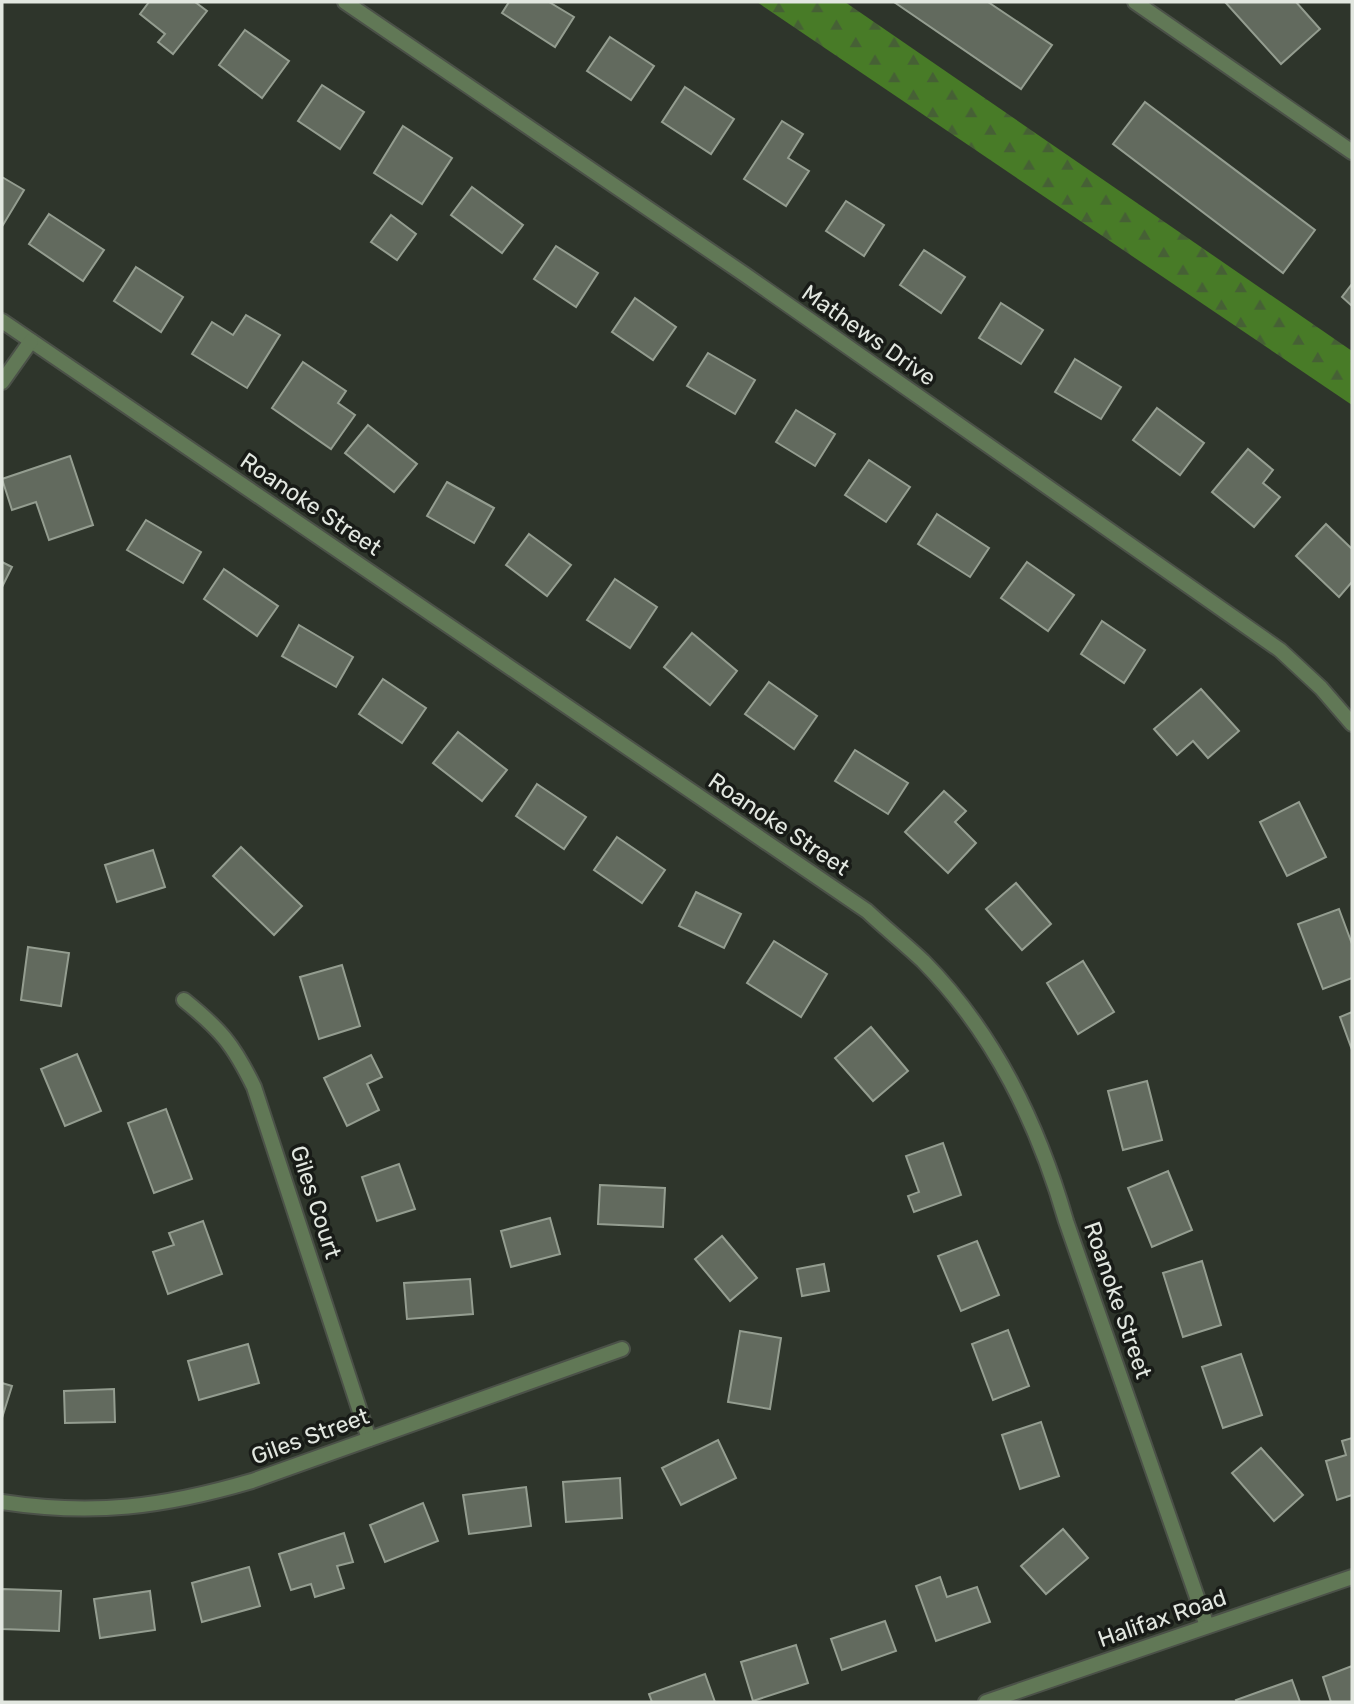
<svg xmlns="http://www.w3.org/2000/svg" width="1354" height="1704" viewBox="0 0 1354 1704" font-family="Rubik,sans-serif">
	<defs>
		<pattern id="forest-firs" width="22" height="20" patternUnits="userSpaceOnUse" patternTransform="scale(1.75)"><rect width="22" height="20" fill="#487b27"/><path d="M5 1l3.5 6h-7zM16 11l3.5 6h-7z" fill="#466035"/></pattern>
	</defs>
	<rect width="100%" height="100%" fill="#2e352b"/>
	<polygon fill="url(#forest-firs)" points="757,2 845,2 1352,351 1352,405"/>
	<g fill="#626a5e" stroke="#949d90" stroke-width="2">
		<polygon points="149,2 195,2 207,11 173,54 158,42 165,34 140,14"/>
		<polygon points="509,2 549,2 574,17 555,47 502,13"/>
		<polygon points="894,2 988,2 1052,45 1021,89"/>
		<polygon points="1225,2 1296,2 1320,29 1281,64"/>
		<polygon points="245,30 289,61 262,98 219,65"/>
		<polygon points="610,37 654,66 631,100 587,71"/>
		<polygon points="322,85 364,112 340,149 298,121"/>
		<polygon points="685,87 734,119 711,154 662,122"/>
		<polygon points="1145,102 1315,230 1283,273 1113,144"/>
		<polygon points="782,121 803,134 788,158 809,171 786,206 744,179"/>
		<polygon points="403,126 452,158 422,204 374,173"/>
		<polygon points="2,177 24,190 3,225 2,224"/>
		<polygon points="472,187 523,225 502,253 451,215"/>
		<polygon points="846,201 884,225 864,256 826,231"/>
		<polygon points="49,214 104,250 83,281 29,244"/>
		<polygon points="391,215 416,234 397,260 371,242"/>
		<polygon points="556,246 598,273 576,307 534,279"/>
		<polygon points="924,250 965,277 941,313 900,285"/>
		<polygon points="136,267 183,297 161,332 114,301"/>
		<polygon points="1352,284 1352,306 1342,297"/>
		<polygon points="635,298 676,327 653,360 612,332"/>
		<polygon points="1001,303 1043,330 1021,364 979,338"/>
		<polygon points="246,315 280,335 247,388 192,354 212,322 233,335"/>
		<polygon points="708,353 755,380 735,414 687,386"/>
		<polygon points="1075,359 1121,387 1101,419 1055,392"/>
		<polygon points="303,362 346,391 338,403 355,415 331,449 272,408"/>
		<polygon points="1157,408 1204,443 1180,475 1133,440"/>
		<polygon points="796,410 835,434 815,466 776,442"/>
		<polygon points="368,425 417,464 394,492 345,453"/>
		<polygon points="1248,449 1273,470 1263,483 1280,497 1254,527 1212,492"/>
		<polygon points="70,456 93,525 49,540 36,502 12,510 2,479"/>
		<polygon points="869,460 910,487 886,522 845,495"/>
		<polygon points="447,482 494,508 474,543 427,516"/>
		<polygon points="937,514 989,548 970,577 918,544"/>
		<polygon points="146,520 201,552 183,583 127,550"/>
		<polygon points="1326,524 1352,549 1352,582 1339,597 1296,556"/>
		<polygon points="529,534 571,565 547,596 506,565"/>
		<polygon points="2,562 12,567 2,587"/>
		<polygon points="1027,562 1074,595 1048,631 1001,598"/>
		<polygon points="224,569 278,606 257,636 204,599"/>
		<polygon points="615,579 657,607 630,648 587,620"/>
		<polygon points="1102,621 1145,650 1124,683 1081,654"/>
		<polygon points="299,625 353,657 336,687 282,656"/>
		<polygon points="692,633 737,671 710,705 664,667"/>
		<polygon points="383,679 426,708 402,743 359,714"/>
		<polygon points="769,682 817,716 794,749 745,714"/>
		<polygon points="1201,689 1239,731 1208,758 1193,741 1177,755 1154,729"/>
		<polygon points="458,732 507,770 482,801 433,763"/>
		<polygon points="855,750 908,783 888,814 835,781"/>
		<polygon points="537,784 586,817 564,849 516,816"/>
		<polygon points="944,791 966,811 955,822 976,843 948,873 905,832"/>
		<polygon points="1299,802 1326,857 1287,876 1260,822"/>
		<polygon points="617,837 665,870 642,903 594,870"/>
		<polygon points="241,847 302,906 274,935 213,876"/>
		<polygon points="153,850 165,887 117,902 105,865"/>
		<polygon points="1016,883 1051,924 1022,950 986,909"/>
		<polygon points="696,892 741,914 724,948 679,926"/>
		<polygon points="1339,909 1352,944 1352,978 1323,989 1298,924"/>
		<polygon points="774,941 827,974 801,1017 747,983"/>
		<polygon points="28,947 69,953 61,1006 21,1000"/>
		<polygon points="1083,961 1114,1012 1078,1034 1047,983"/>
		<polygon points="342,965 360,1026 319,1039 300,977"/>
		<polygon points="1352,1012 1352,1050 1340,1017"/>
		<polygon points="871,1027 908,1071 873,1101 835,1058"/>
		<polygon points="77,1054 101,1111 65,1126 41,1069"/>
		<polygon points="371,1055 382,1077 367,1084 379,1110 347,1126 324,1078"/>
		<polygon points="1147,1081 1162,1140 1123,1150 1108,1091"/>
		<polygon points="166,1109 192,1179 154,1193 128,1123"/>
		<polygon points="943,1143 961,1195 914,1212 908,1196 919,1192 906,1156"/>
		<polygon points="399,1164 415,1209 377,1221 362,1177"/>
		<polygon points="1168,1171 1192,1230 1152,1247 1128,1188"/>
		<polygon points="600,1185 665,1188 663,1227 598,1224"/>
		<polygon points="550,1218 560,1254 511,1267 501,1231"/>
		<polygon points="203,1221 222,1274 168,1294 153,1252 174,1245 169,1233"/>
		<polygon points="722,1236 757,1278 730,1301 695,1259"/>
		<polygon points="977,1241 999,1295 961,1311 938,1256"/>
		<polygon points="1202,1261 1221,1325 1183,1337 1163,1273"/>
		<polygon points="824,1264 829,1291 802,1296 797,1269"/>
		<polygon points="470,1279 473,1314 407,1319 404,1283"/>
		<polygon points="1008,1330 1029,1386 993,1400 972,1344"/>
		<polygon points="740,1331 781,1338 770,1409 728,1402"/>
		<polygon points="248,1344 259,1383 199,1400 188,1361"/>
		<polygon points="1241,1354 1262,1415 1223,1428 1202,1367"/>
		<polygon points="2,1383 12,1386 2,1418"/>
		<polygon points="114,1389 115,1422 65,1423 64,1391"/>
		<polygon points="1041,1422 1059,1476 1020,1489 1002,1435"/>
		<polygon points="1352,1438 1352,1495 1337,1500 1326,1461 1346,1455 1342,1441"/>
		<polygon points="718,1440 736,1478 681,1505 662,1468"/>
		<polygon points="1261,1448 1303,1495 1274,1521 1232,1473"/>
		<polygon points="620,1478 622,1518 566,1522 563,1482"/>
		<polygon points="526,1487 531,1526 469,1534 463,1495"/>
		<polygon points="423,1503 438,1541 385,1562 370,1525"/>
		<polygon points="1063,1529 1088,1558 1046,1594 1021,1566"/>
		<polygon points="344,1533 353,1562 337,1566 344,1588 315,1597 311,1584 291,1590 279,1554"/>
		<polygon points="249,1567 260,1606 202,1622 192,1583"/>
		<polygon points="940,1577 947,1597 977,1587 990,1622 936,1641 916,1586"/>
		<polygon points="2,1589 61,1591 59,1631 2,1629"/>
		<polygon points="150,1591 155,1630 100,1638 94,1599"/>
		<polygon points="885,1621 896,1651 842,1670 831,1639"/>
		<polygon points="796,1645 808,1683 753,1701 741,1662"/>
		<polygon points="1352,1666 1352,1702 1331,1702 1323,1677"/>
		<polygon points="705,1674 715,1702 652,1702 649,1694"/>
		<polygon points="1292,1680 1300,1702 1237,1702 1236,1700"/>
	</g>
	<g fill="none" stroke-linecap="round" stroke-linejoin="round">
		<defs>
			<g id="minor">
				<polyline points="345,2 744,274 1280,650 1321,688 1352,724"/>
				<polyline points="1135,2 1352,152"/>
				<path d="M2,321L867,911C885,928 905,944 923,961C995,1034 1038,1124 1066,1221L1207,1626"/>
				<polyline points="2,382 31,341"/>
				<path d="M184,1000C221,1030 233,1044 254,1087L369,1439"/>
				<path d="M2,1502C94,1516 163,1507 252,1481L622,1349"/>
				<polyline points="986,1702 1352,1577"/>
			</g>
		</defs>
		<use href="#minor" stroke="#4b5148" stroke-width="18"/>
		<use href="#minor" stroke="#617856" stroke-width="14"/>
	</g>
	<g text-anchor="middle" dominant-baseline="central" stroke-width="7" stroke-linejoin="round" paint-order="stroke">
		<g font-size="23" fill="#e2e7e0" stroke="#181b17">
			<text transform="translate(869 335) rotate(35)">Mathews Drive</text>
			<text transform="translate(311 504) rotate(34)">Roanoke Street</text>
			<text transform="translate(779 824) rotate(34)">Roanoke Street</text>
			<text transform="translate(316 1202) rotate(72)">Giles Court</text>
			<text transform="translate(1118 1300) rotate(71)">Roanoke Street</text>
			<text transform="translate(310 1436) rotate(-20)">Giles Street</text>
			<text transform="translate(1162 1618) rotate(-19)">Halifax Road</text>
		</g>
	</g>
	<rect width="1354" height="1704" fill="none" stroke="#e2e7e0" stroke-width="7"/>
</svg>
